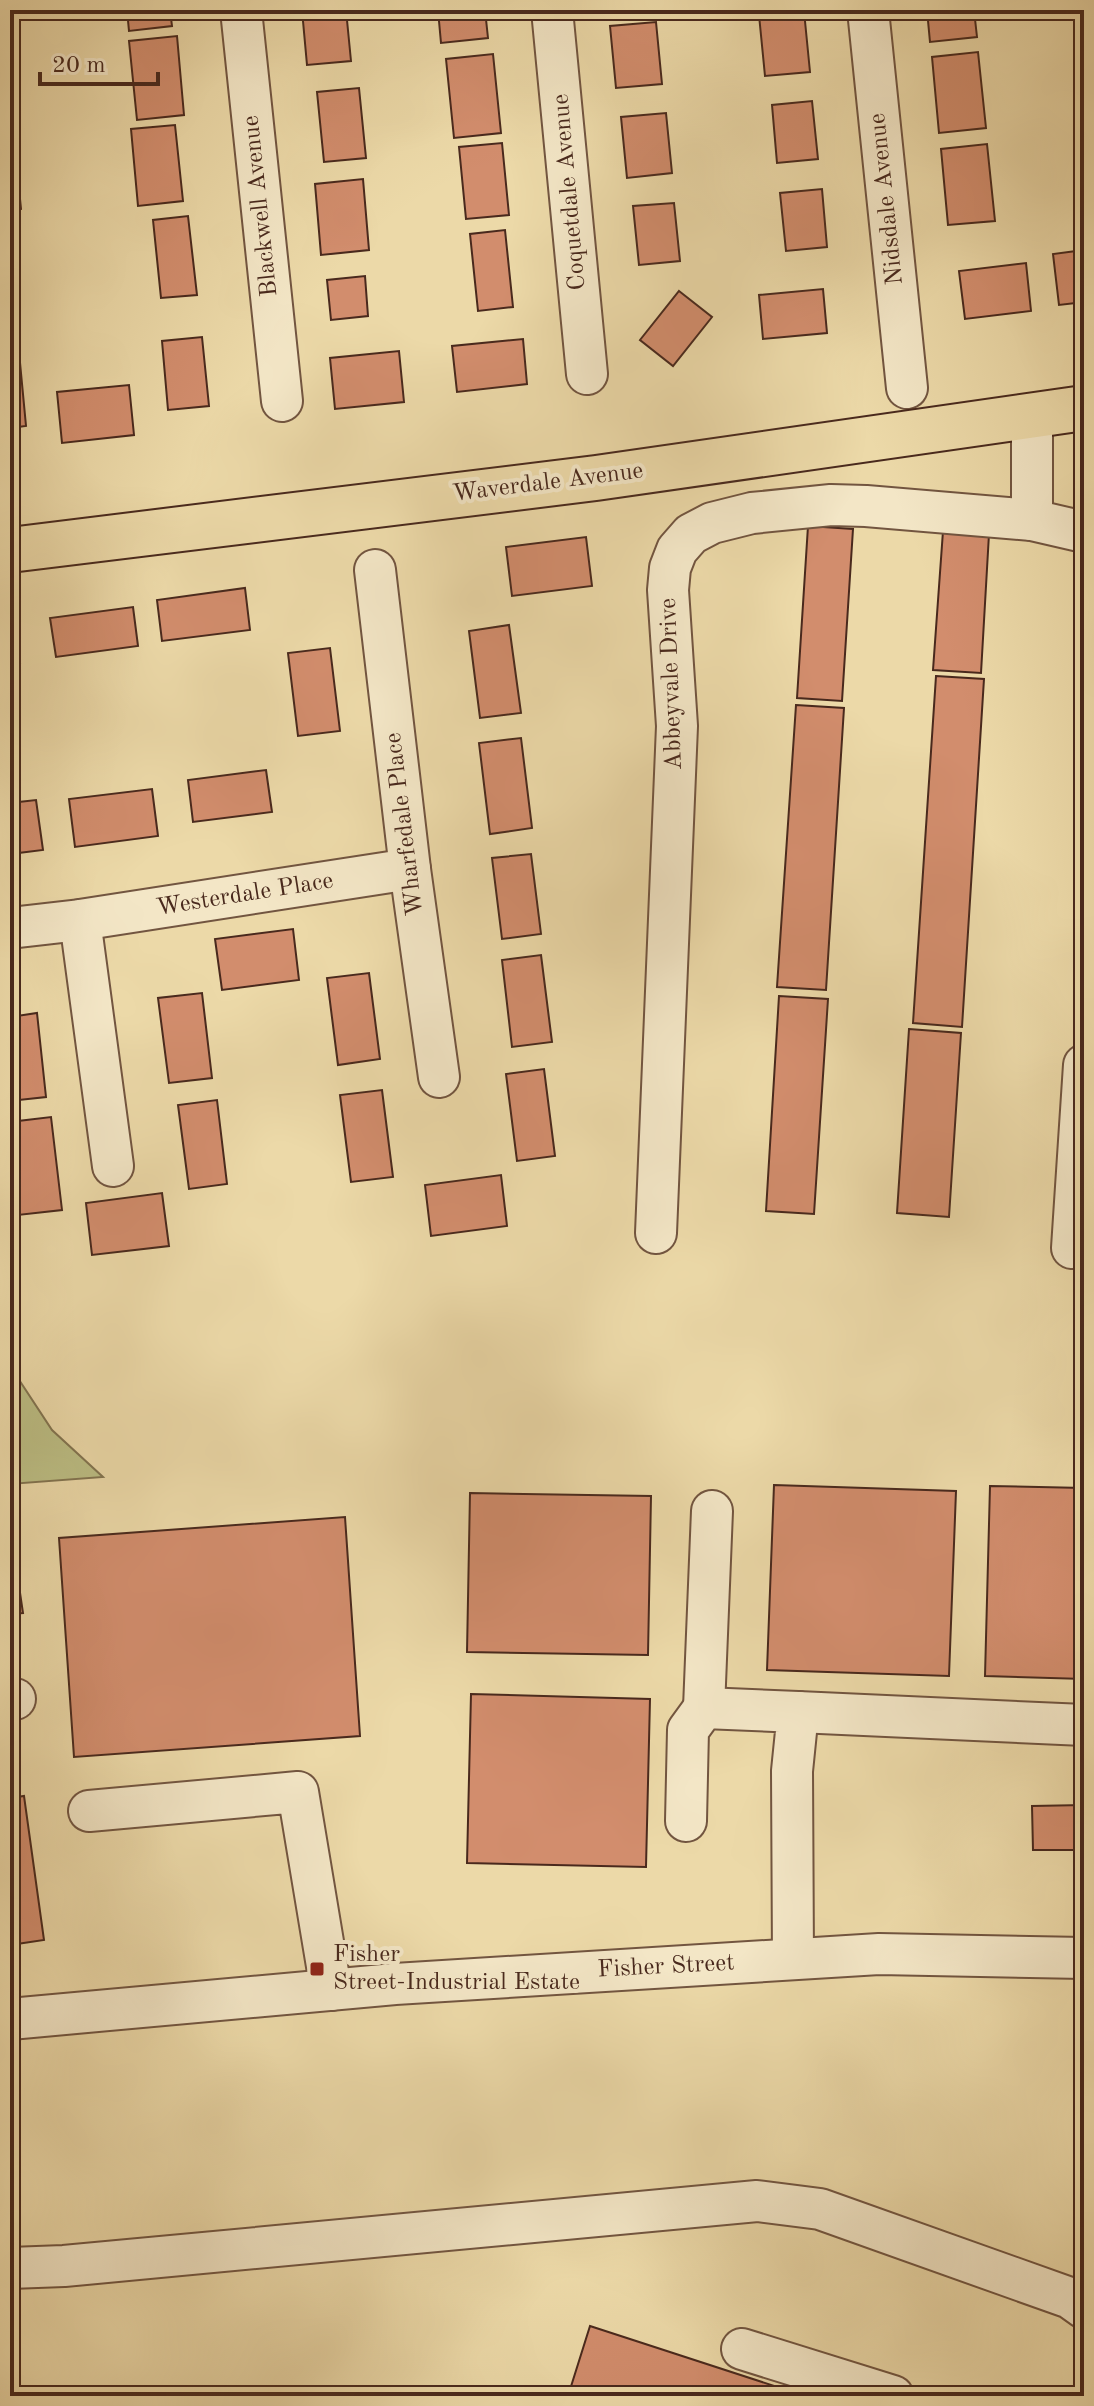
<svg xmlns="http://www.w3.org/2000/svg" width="1094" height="2406" viewBox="0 0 1094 2406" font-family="'Old Standard TT',serif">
	<rect width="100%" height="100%" fill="#ecd9a8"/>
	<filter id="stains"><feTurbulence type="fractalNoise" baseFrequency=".0025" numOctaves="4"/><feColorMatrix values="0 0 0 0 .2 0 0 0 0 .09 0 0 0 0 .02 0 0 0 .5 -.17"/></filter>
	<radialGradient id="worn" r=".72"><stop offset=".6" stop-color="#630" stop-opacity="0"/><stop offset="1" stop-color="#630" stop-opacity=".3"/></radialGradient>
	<polygon fill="#bcbe84" stroke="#827450" stroke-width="2" points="10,1366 52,1430 103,1477 10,1484"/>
	<g fill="#d28d6d" stroke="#49291d" stroke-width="2">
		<polygon points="127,10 170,10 172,26 129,31"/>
		<polygon points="302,10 346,10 351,61 307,65"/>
		<polygon points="438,10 485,10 488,38 441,43"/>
		<polygon points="927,10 974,10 977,37 930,42"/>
		<polygon points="804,11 810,72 765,76 759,15"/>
		<polygon points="656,22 662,84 616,88 610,26"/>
		<polygon points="177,36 184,115 137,120 129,41"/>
		<polygon points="978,52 986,128 939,133 932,57"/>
		<polygon points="493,54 501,133 454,138 446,59"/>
		<polygon points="359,88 366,158 324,162 317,92"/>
		<polygon points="812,101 818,159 777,163 772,105"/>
		<polygon points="666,113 672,173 627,178 621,117"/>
		<polygon points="175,125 183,201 138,206 131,129"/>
		<polygon points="10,139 14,139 21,209 10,211"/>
		<polygon points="502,143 509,215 466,219 459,147"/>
		<polygon points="987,144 995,221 948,225 941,149"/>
		<polygon points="363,179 369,250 321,255 315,184"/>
		<polygon points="822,189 827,247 786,251 780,193"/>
		<polygon points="674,203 680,261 639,265 633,206"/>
		<polygon points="188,216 197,295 161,298 153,220"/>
		<polygon points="505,230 513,307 478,311 470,234"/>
		<polygon points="10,243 16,306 10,306"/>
		<polygon points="1084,250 1084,302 1059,305 1053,254"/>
		<polygon points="1026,263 1031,311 965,319 959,271"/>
		<polygon points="365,276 368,316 331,320 327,280"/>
		<polygon points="823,289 827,333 763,339 759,295"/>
		<polygon points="679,291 712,317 673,366 640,340"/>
		<polygon points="202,337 209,406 168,410 162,341"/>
		<polygon points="523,339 527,384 457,392 452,346"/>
		<polygon points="399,351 404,402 335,409 330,358"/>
		<polygon points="19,352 26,426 10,428 10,353"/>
		<polygon points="129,385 134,435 62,443 57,392"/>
		<polygon points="808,526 853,529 842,701 797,698"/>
		<polygon points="943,531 989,534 981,673 933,670"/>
		<polygon points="586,537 592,586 512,596 506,547"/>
		<polygon points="245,588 250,630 162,641 157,600"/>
		<polygon points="133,607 138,646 56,657 50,618"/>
		<polygon points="15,616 20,663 10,665 10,617"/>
		<polygon points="509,625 521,713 480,718 469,631"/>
		<polygon points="330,648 340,731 298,736 288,653"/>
		<polygon points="936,676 984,679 962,1027 913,1023"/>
		<polygon points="796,705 844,708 826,990 777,987"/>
		<polygon points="521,738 532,828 490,834 479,743"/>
		<polygon points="266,770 272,812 193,822 188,780"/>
		<polygon points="152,789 158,836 75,847 69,799"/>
		<polygon points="36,800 43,850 10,854 10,803"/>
		<polygon points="531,854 541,934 502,939 492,858"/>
		<polygon points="293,929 299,980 222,990 215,939"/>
		<polygon points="541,955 552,1042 512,1047 502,960"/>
		<polygon points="369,973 380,1059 338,1065 327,978"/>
		<polygon points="202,993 212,1078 169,1083 158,998"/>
		<polygon points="779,996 828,999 814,1214 766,1211"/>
		<polygon points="37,1013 46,1097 10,1101 10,1017"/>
		<polygon points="909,1029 961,1033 949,1217 897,1213"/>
		<polygon points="544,1069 555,1156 517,1161 506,1074"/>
		<polygon points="382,1090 393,1177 351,1182 340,1095"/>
		<polygon points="217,1100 227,1184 189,1189 178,1105"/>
		<polygon points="51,1117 62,1210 18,1215 10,1150 10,1122"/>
		<polygon points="501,1175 507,1226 431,1236 425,1185"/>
		<polygon points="162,1193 169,1246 92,1255 86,1203"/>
		<polygon points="774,1485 956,1491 949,1676 767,1670"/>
		<polygon points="990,1486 1084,1488 1084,1679 985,1676"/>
		<polygon points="470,1493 651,1496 648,1655 467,1652"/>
		<polygon points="345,1517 360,1736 74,1757 59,1538"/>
		<polygon points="10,1525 23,1613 10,1614"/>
		<polygon points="471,1694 650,1699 646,1867 467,1863"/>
		<polygon points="24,1796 44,1940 10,1945 10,1798"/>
		<polygon points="1084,1805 1084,1850 1033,1850 1032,1806"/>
		<polygon points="590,2326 805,2396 568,2396"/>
	</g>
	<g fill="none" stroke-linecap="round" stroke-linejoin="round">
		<defs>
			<g id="minor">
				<polyline points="241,10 282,401"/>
				<polyline points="552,10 587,374"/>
				<polyline points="868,10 907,388"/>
				<polyline points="1032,520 1032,415"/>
				<polyline points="375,570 410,869 439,1077"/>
				<polyline points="80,920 113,1166"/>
				<polyline points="10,928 80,920 410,869"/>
				<polyline points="656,1233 677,726 668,590 670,568 677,550 691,534 712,523 752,513 831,505 866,506 1032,520 1084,532"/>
				<polyline points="1072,1248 1084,1065"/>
				<polyline points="10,1699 15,1699"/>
				<polyline points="704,1708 712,1511"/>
				<polyline points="798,1712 1084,1725"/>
				<polyline points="89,1811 298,1792 331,1990"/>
				<polyline points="686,1821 688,1730 704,1708 798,1712 792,1771 793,1959"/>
				<polyline points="10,2019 395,1984 879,1954 1084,1958"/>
				<polyline points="10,2268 64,2266 757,2201 820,2209 1070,2298 1084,2308"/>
				<polyline points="742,2349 893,2396"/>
			</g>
			<polyline id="major" points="10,550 596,478 1084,408"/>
		</defs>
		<use href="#minor" stroke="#725540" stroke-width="44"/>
		<use href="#major" stroke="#49291d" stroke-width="48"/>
		<use href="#minor" stroke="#f3e6c6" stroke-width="40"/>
		<use href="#major" stroke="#ecd9a8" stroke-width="44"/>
	</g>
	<rect fill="#8f2418" stroke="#f3e6c6" stroke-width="3" x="309" y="1961" width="16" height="16" rx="4"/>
	<g text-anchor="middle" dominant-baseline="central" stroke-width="8" stroke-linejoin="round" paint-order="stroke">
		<g font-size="24" fill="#49291d" stroke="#f3e6c6">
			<text transform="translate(570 192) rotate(-95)">Coquetdale Avenue</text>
			<text transform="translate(887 199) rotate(-96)">Nidsdale Avenue</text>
			<text transform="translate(261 206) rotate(-96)">Blackwell Avenue</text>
			<text transform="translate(548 483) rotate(-7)">Waverdale Avenue</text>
			<text transform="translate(672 684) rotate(-92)">Abbeyvale Drive</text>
			<text transform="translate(405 824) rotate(-97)">Wharfedale Place</text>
			<text transform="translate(245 895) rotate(-9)">Westerdale Place</text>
			<text transform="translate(666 1967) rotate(-3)">Fisher Street</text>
		</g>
		<g font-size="24" fill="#49291d" stroke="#f3e6c6" text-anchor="start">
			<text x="333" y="1955">Fisher<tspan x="333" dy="28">Street-Industrial Estate</tspan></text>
		</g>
	</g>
	<rect width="1094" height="2406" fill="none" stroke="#ecd9a8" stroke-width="40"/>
	<rect x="12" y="12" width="1070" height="2382" fill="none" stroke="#49291d" stroke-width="4"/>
	<rect x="20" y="20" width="1054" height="2366" fill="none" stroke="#49291d" stroke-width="2"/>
	<path d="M40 72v12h118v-12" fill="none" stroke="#49291d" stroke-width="4"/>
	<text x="52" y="72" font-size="24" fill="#49291d" stroke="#f3e6c6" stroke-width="6" paint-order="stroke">20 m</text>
	<rect width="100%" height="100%" filter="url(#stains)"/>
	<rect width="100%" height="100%" fill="url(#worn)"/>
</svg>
